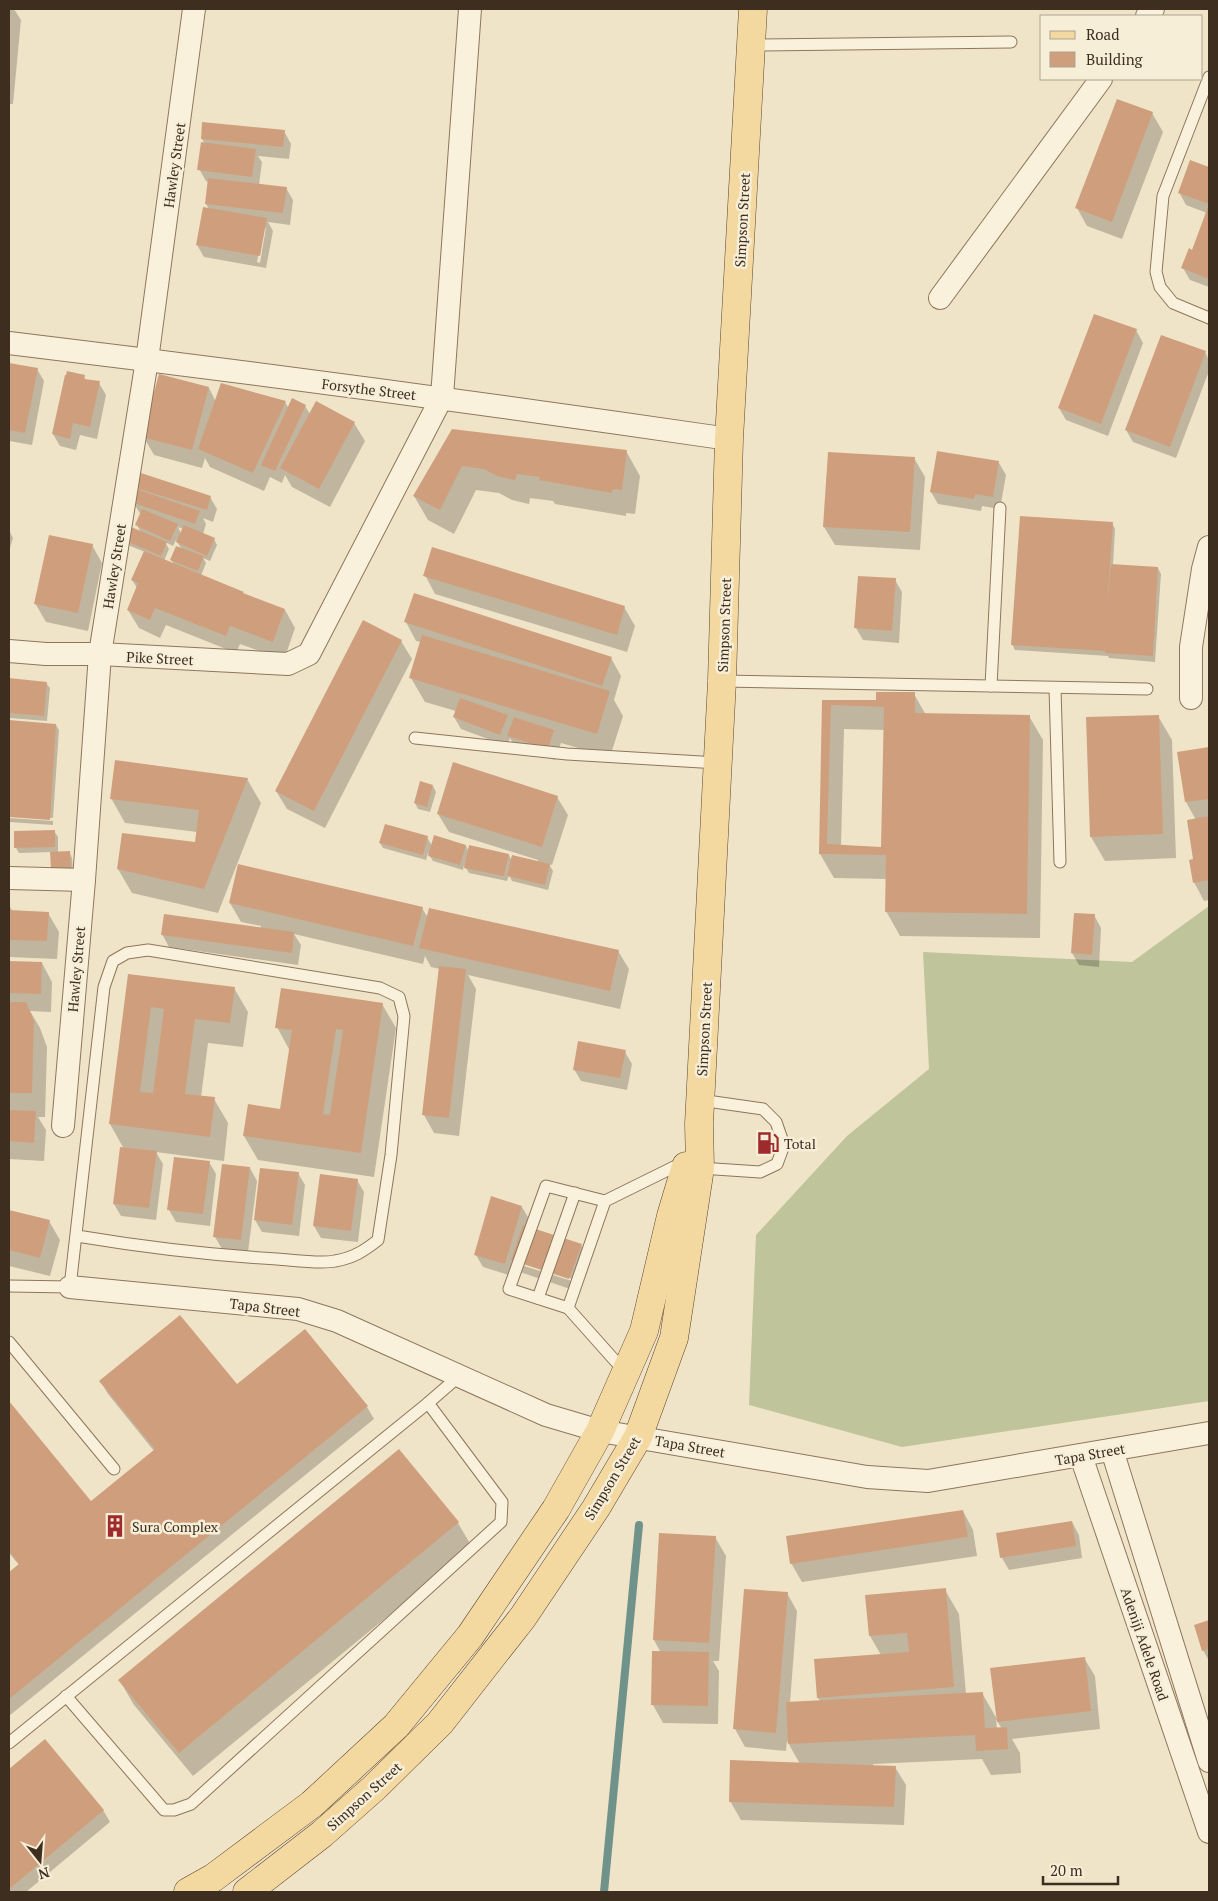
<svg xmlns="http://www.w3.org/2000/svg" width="1218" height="1901" viewBox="0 0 1218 1901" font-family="'PT Serif',serif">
	<rect width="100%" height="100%" fill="#f0e4c8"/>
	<polygon fill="#bfc49a" points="1209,906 1209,1401 902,1447 749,1405 756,1235 847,1136 929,1069 923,952 1132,962"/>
	<g fill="#0003" fill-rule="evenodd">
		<polygon points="9,9 14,9 21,20 13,104 9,104"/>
		<polygon points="1152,113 1163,132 1122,239 1087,226 1077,208"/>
		<path d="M284,131L291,144L289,159L258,156L262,162L259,185L286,188L293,200L290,225L268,222L273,231L266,268L204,257L197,245L209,209L206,204L209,182L206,181L199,169L205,144L202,139ZM263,228H266L260,263L257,262Z"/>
		<polygon points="1191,162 1209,169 1209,287 1190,280 1183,268 1192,251 1207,213 1186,205 1179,192"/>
		<polygon points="1136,330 1143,343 1108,436 1066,420 1059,408"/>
		<polygon points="1205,352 1209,360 1209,371 1176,458 1133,442 1126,430"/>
		<polygon points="10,364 37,369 44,381 32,445 9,441"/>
		<polygon points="84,377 86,380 99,383 106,395 97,439 80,435 76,450 60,446 53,434"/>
		<polygon points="209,388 216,402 285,402 289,409 305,406 310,414 354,423 365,441 330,507 292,487 285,475 282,483 270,477 264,491 210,467 205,458 202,468 154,455 143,436"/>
		<polygon points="452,430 626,451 640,476 635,514 626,513 626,516 555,504 553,501 530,498 529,504 512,500 499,493 476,490 454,534 428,520 414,496"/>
		<polygon points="914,458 925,477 920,550 835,545 824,527"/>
		<polygon points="999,463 1006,475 1000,509 982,506 981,511 938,504 931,492"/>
		<path d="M137,488L210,497L217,509L213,522L203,518L206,524L203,534L214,539L217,545L210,561L203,558L206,563L201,576L244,595L285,610L295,628L284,660L240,644L236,653L166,625L160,638L139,628L128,610L137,588L132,580L145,552L123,543L141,533L137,525L141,515L133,502L140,492ZM178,527L183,529L181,533ZM176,540L182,550L171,560L174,564L164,561L169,549L165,542L173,546Z"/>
		<polygon points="1112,523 1115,529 1113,565 1158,568 1161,574 1155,662 1109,658 1108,656 1015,650 1012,644"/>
		<polygon points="9,530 13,538 9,551"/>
		<polygon points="92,545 102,563 88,631 46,622 35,603"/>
		<polygon points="425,575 624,607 635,626 627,652 435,594"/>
		<polygon points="895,580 902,592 899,643 863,640 856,628"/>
		<polygon points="406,622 611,658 621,676 614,700 623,716 610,757 561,743 555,760 516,748 510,738 507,746 461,729 454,717 456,711 425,702 411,678 421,642 416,641"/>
		<polygon points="401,641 412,659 325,828 287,809 276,791"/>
		<polygon points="9,680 46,683 50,688 47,721 10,718"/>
		<path d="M914,694L926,715L1029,716L1043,740L1040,938L900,936L886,911L887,879L834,878L820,854L823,701H877ZM844,729L885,730L882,848L841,846Z"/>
		<polygon points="1158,716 1172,740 1176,858 1105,861 1091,837"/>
		<polygon points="9,722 56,725 59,730 53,818 9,815"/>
		<polygon points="1209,749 1209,900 1204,901 1194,882 1196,820 1186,802 1179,753"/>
		<polygon points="247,779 261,803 218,913 132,893 118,869 196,844 197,832 125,823 111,798"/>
		<polygon points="433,786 436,792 430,812 418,809 415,803"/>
		<polygon points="557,797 568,815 552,865 549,864 553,871 548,890 512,881 509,875 507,881 469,873 464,865 463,870 433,861 428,853 426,860 383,848 380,843 427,837 432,846 466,846 469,852 509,855 512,861 538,862 538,860 449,832 438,814"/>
		<polygon points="9,818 53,821 53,825 9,822"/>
		<polygon points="54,831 58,837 58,853 69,852 72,858 73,873 56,874 52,852 19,853 16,848"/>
		<polygon points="239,866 422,908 428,918 618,951 629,969 620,1009 468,975 476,989 459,1136 434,1133 424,1115 440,969 431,967 425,956 423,964 294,934 301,945 298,965 169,947 162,934 261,928 261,926 241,922 230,903"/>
		<polygon points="9,905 13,912 48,913 59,932 57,959 9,957"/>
		<polygon points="1075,914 1094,915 1101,928 1099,967 1079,965 1072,953"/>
		<polygon points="9,962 42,963 52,982 51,1012 30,1011 40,1028 47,1047 45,1117 38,1117 46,1130 44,1161 9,1159"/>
		<polygon points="129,975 234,988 248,1012 243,1047 208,1043 201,1097 214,1099 228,1123 224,1161 156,1152 163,1164 156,1220 121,1216 114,1204 124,1149 110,1124"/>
		<polygon points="382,1004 396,1028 374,1177 258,1160 244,1136 281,1110 290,1051 277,1027"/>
		<polygon points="625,1052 632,1064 627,1090 581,1081 574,1069"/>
		<polygon points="209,1162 216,1174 210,1226 176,1222 169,1210"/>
		<polygon points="250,1168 257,1181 248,1252 222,1249 215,1237"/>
		<polygon points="298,1173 305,1185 299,1236 262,1232 255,1220"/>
		<polygon points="357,1180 364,1192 358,1242 321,1238 314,1226"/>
		<path d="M522,1207L529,1219L526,1227L581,1245L588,1257L576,1291L520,1272L512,1276L483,1267L476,1255ZM521,1262L576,1280L575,1282L521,1265Z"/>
		<polygon points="9,1211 49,1221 60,1240 50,1276 9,1266"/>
		<polygon points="305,1331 367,1407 374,1419 9,1716 9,1573 19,1565 9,1553 9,1403 90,1503 154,1451 108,1394 101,1382 237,1386"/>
		<polygon points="398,1451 458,1523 472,1547 193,1776 134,1705 120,1681"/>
		<polygon points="963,1511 973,1530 977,1556 802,1582 791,1563"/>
		<polygon points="1072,1522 1079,1535 1082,1558 1009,1570 1002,1558 998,1534"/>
		<polygon points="715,1537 726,1556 719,1661 713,1661 719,1671 718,1724 663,1723 653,1705 661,1653 654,1640"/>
		<path d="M945,1590L959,1614L966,1694L982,1693L997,1719L1084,1658L1095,1676L1100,1729L1012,1739L1020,1753L1021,1773L991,1775L982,1759L873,1764V1766L895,1767L906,1785L904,1825L741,1820L730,1801L800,1764L787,1741L786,1751L745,1747L735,1729L787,1593L797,1611L790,1703L820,1701L818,1698L815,1661L881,1655L870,1636ZM996,1719L1002,1729H997Z"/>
		<polygon points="1209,1622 1209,1661 1203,1650 1195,1626"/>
		<polygon points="45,1741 103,1810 110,1822 26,1892 9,1892 9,1771"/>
	</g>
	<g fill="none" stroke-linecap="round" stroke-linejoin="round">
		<polyline stroke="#6f938a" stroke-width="8" points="604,1892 639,1525"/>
	</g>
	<g fill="#cf9f7d" fill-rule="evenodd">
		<polygon points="1117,99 1153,112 1112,222 1075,208"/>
		<polygon points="202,122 285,130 283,147 201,139"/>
		<polygon points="201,142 256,149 252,177 197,170"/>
		<polygon points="1190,160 1209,167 1209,279 1181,268 1189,248 1192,250 1209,204 1178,193"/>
		<polygon points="208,178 287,187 283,213 205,204"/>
		<polygon points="203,207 267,218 260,256 196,245"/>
		<polygon points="1094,314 1137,329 1101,424 1058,408"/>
		<polygon points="1161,335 1206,351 1170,447 1125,430"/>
		<polygon points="9,363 38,368 25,433 9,430"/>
		<polygon points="67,371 85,375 84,379 100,381 90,427 73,423 70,439 52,434 65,375 66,375"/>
		<polygon points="159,374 209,387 192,450 142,437"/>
		<polygon points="221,383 286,401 253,473 198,449"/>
		<polygon points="292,398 306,405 275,471 261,465"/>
		<polygon points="316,401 355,422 319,489 280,468"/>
		<polygon points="452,429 627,450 622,490 613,489 612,493 539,480 540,477 517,474 515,480 497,476 484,469 462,466 440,510 413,496"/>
		<polygon points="937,451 999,461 993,497 975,494 974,499 930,492"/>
		<polygon points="828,452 915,457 910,532 823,527"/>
		<polygon points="141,473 211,496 207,510 136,488"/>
		<polygon points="136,489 200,511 195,524 131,502"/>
		<polygon points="142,509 178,524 170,541 135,525"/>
		<polygon points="1020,516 1113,522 1107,608 1111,564 1158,567 1153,656 1105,653 1105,651 1011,645"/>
		<polygon points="124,524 167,542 161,556 119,538"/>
		<polygon points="184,525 215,538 207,556 176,542"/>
		<polygon points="49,535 93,544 78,613 34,604"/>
		<polygon points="176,546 204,556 198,571 170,560"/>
		<polygon points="432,547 625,606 617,635 423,576"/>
		<polygon points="144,551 244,592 243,593 285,609 273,642 230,626 226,636 155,608 150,620 127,610 138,583 131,580"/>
		<polygon points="858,576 896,578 892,631 854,628"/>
		<polygon points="414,593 612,657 602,686 404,622"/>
		<polygon points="363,620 402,640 314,811 275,791"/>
		<polygon points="422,635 610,691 597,734 409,678"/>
		<polygon points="9,678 47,682 44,716 9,713"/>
		<path d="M876,692H915V713L1030,715L1027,914L885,912L886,855L819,854L822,700H876ZM831,705L884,707L881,847L827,844Z"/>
		<polygon points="460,698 508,715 500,735 453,717"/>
		<polygon points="1159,715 1163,834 1090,837 1086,717"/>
		<polygon points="514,717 554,730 548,749 507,736"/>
		<polygon points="9,720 56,724 50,820 9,817"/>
		<polygon points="1209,747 1209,799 1185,802 1177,752"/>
		<polygon points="115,760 248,778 204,889 117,869 122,833 195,842 199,810 110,799"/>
		<polygon points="453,762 558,796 542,847 437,814"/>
		<polygon points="420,781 433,785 427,807 414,803"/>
		<polygon points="1209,816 1209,880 1193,883 1189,860 1193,859 1187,820"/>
		<polygon points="385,824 428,836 423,855 379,843"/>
		<polygon points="55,830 55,847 14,848 14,831"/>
		<polygon points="434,835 466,845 460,865 428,856"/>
		<polygon points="469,845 509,854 504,876 464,868"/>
		<polygon points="70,851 71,868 51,869 50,852"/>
		<polygon points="512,855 550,864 545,885 507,876"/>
		<polygon points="238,864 423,907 413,946 229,903"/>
		<polygon points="429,908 619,950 610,991 419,948"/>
		<polygon points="9,910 49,912 47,941 9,940"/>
		<polygon points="1074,913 1095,914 1092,955 1071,953"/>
		<polygon points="164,914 294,932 292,953 161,935"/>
		<polygon points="9,961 42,962 41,994 9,993"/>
		<polygon points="439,966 466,969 449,1118 422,1115"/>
		<path d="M128,974L235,987L230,1023L195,1019L185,1094L215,1097L210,1137L109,1124ZM151,1007L164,1009L153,1093L140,1092Z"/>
		<path d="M281,988L383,1003L361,1153L243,1136L248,1104L280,1109L292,1030L275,1028ZM336,1029L343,1030L330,1115L323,1114Z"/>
		<polygon points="9,1002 26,1002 34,1021 32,1093 9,1093"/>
		<polygon points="578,1041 626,1050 620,1078 573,1070"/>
		<polygon points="9,1110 36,1111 34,1143 9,1141"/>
		<polygon points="120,1147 157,1151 149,1208 113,1204"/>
		<polygon points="174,1157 210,1161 203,1214 167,1210"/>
		<polygon points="222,1164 250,1167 241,1240 213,1237"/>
		<polygon points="260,1168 299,1172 292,1225 254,1220"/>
		<polygon points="320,1174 358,1179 351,1231 313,1226"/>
		<polygon points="491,1196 522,1206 505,1264 474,1255"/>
		<polygon points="9,1210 50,1220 40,1258 9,1250"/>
		<polygon points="523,1225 582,1244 569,1279 511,1260"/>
		<polygon points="180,1315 237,1384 305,1329 368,1406 9,1699 9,1572 19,1564 9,1551 9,1401 91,1501 155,1449 99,1381"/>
		<polygon points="399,1449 459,1522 179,1753 118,1680"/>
		<polygon points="963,1510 968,1537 790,1564 786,1536"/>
		<polygon points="1072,1521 1076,1546 1000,1558 996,1533"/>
		<polygon points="659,1533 716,1536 709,1643 653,1640"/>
		<polygon points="946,1588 954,1687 817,1698 814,1659 909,1652 907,1633 869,1636 865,1595"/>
		<polygon points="744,1589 788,1592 776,1733 733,1729"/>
		<polygon points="1209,1620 1209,1649 1202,1651 1194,1625"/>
		<polygon points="652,1651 709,1652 708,1706 651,1705"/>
		<polygon points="1085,1657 1091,1711 997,1722 990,1668"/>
		<polygon points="983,1692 985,1728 1007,1727 1008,1749 976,1751 975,1735 788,1744 786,1702"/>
		<polygon points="45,1739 104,1810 9,1889 9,1769"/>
		<polygon points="730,1760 896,1766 894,1807 729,1802"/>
	</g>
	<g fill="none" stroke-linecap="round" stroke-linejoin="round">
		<defs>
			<g id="lane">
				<polyline points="752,45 1011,42"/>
				<polyline points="1209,77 1163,196 1156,272 1160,287 1173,303 1209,318"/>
				<polyline points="722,681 1147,689"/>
				<polyline points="991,686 1000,508"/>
				<polyline points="1055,688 1060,862"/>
				<polyline points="415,738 567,754 718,763"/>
				<polyline points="700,1168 760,1172 777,1164 784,1145 776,1122 763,1109 700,1100"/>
				<path d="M9,1286L70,1287L104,987L113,961L127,953L148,950L380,988L399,997L404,1016L391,1155L378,1240C364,1251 353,1258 335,1261C320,1264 293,1260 277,1259C210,1255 143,1247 77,1236"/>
				<polyline points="538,1298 575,1193"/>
				<polyline points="568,1308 509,1289 546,1186 605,1201"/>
				<polyline points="9,1342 114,1469"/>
				<polyline points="625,1372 568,1308 605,1201 684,1162"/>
				<polyline points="66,1696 164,1810 174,1810 191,1804 501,1522 502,1502 428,1403"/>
				<polyline points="9,1743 428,1403 458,1377"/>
			</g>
			<g id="street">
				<polyline points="1147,16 1153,9"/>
				<polyline points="940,298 1101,79"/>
				<path d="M9,343C249,372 489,404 729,439"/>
				<polyline points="9,651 46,654 100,654 288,664 309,654 442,397 470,9"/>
				<polyline points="1191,698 1191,647 1203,569 1209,547"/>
				<polyline points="9,878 84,880"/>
				<polyline points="63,1126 84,880 100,654 147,360 194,9"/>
				<polyline points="70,1287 298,1309 337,1321 546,1415 600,1431 867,1477 928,1481 1209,1433"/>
				<polyline points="1112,1450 1209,1761"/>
				<polyline points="1081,1456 1209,1832"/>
			</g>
			<g id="primary">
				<polyline points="188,1892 213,1878 312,1804 396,1726 470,1636 556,1509 600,1431 644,1331 671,1216 686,1166"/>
				<polyline points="247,1892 322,1834 375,1787 440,1723 523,1617 596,1508 638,1437 674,1338 700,1168 699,1124 722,681 729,439 753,9"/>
			</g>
		</defs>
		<use href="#lane" stroke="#8d765c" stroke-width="13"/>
		<use href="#street" stroke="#8d765c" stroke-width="24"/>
		<use href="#primary" stroke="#5b4430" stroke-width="29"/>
		<use href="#lane" stroke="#faf1dc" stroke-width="11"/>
		<use href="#street" stroke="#faf1dc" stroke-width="22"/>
		<use href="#primary" stroke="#f3d9a0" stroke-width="28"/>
	</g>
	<defs>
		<symbol id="fuel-bare" viewBox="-9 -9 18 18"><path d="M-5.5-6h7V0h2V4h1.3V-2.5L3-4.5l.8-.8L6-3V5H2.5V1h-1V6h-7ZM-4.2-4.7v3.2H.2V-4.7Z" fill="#9e2a2b" stroke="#f7eed8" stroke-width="2.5" paint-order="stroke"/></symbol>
		<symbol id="building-bare" viewBox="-9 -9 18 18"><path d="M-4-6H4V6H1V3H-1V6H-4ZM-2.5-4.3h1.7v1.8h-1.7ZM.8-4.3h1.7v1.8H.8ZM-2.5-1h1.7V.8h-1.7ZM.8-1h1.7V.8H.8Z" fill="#9e2a2b" stroke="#f7eed8" stroke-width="2.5" paint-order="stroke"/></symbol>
	</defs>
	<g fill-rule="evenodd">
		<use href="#fuel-bare" x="752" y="1127" width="32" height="32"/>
		<use href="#building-bare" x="99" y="1510" width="32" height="32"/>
	</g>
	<g text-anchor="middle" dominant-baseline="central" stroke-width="5" stroke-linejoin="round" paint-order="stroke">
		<g font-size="14" fill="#3d2e20" stroke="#f7eed8">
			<text transform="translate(174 165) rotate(-82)">Hawley Street</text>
			<text transform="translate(742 220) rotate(-87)">Simpson Street</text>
			<text transform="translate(369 389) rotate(7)">Forsythe Street</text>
			<text transform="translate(114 566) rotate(-81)">Hawley Street</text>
			<text transform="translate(724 625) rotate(-88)">Simpson Street</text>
			<text transform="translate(160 658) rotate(3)">Pike Street</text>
			<text transform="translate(76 969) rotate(-85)">Hawley Street</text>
			<text transform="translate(704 1029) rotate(-87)">Simpson Street</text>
			<text transform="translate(265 1307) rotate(7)">Tapa Street</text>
			<text transform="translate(690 1446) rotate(10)">Tapa Street</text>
			<text transform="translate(1090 1454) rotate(-10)">Tapa Street</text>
			<text transform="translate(612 1478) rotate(-59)">Simpson Street</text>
			<text transform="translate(1145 1644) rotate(71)">Adeniji Adele Road</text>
			<text transform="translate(364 1796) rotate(-42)">Simpson Street</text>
		</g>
		<g font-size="14" fill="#3d2e20" stroke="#f7eed8" text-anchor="start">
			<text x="784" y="1143">Total</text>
			<text x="132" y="1526">Sura Complex</text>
		</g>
	</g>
	<rect width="1218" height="1901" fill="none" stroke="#3d2e20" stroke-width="20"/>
	<rect x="1040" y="15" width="162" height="65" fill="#f7eed8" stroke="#ada18e"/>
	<rect x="1050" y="31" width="25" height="8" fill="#f3d9a0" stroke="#ada18e"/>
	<text x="1086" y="40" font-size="15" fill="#3d2e20">Road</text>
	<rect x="1050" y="52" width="25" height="15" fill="#cf9f7d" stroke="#ada18e"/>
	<text x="1086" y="65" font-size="15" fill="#3d2e20">Building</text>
	<g transform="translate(40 1861) rotate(163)" stroke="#f7eed8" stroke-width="4" paint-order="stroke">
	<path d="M0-4L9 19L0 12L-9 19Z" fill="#3d2e20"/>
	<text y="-8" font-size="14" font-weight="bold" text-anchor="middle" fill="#3d2e20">N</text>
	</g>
	<path d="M1043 1876v8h75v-8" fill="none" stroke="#3d2e20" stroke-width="2.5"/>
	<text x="1050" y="1876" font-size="15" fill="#3d2e20" stroke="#f7eed8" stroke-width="4" paint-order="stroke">20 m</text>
</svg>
